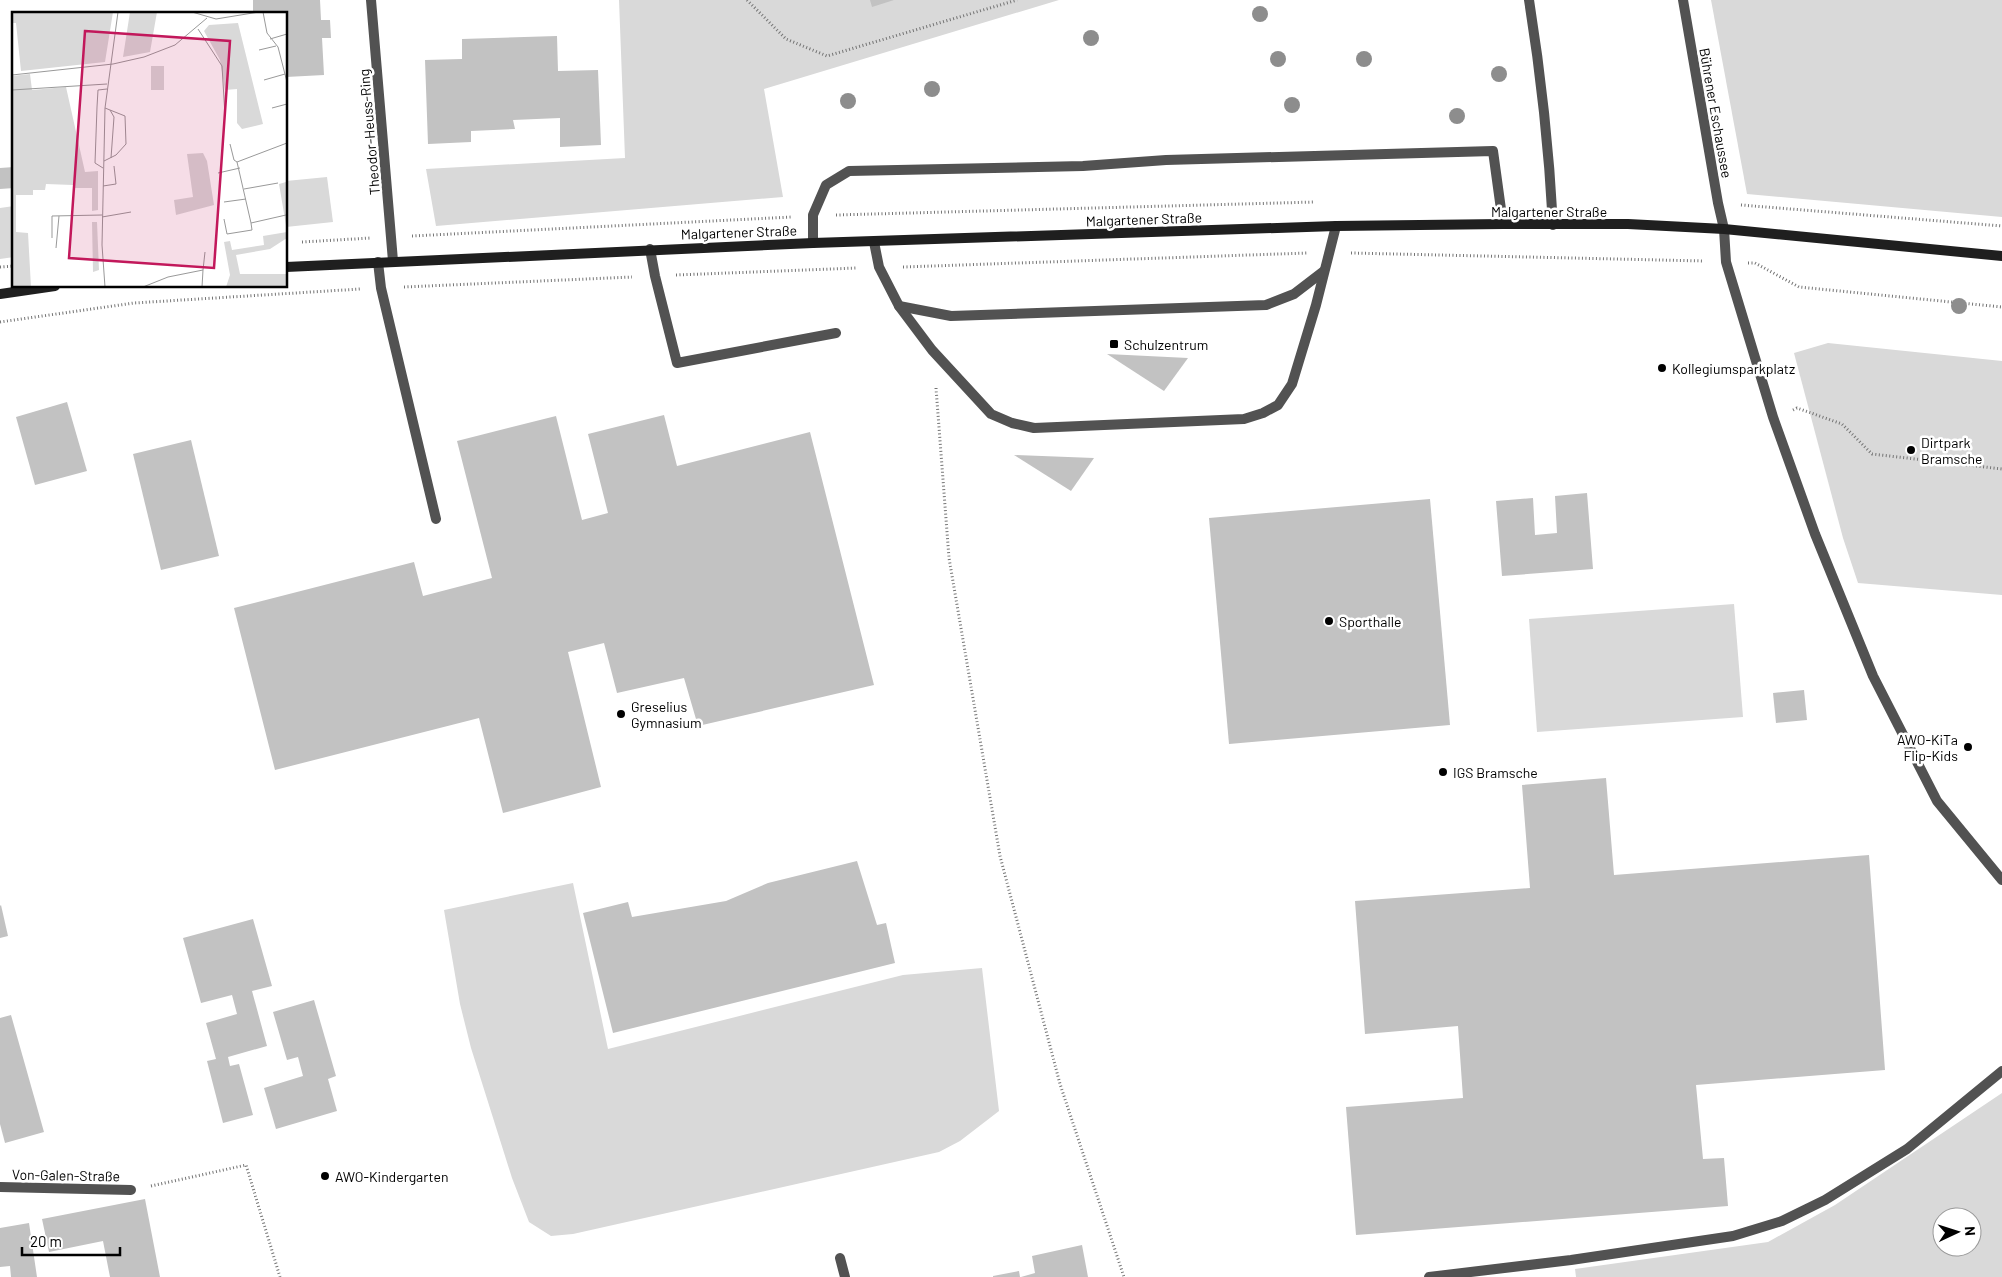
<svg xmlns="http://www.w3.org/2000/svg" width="2002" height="1277" viewBox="0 0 2002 1277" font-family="Barlow,sans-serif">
	<rect width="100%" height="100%" fill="#fff"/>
	<g fill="#d9d9d9" fill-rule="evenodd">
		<polygon points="619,0 1059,0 764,89 783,197 436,226 426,169 625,158"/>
		<polygon points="1711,0 2002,0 2002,217 1747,194"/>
		<polygon points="327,177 333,222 286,227 286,181"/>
		<polygon points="14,206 14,257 0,259 0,208"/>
		<polygon points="1828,343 2002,361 2002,595 1858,583 1843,538 1794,353"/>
		<polygon points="1734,604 1743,717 1537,732 1529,619"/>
		<polygon points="573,883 608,1049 903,975 982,968 999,1111 960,1141 939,1152 573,1234 551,1236 529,1222 512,1178 471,1048 460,1004 444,910"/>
		<path d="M2002,1093V1277H1576L1575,1269L1768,1242L1835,1205ZM1942,1217H1972V1247H1942Z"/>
	</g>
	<g fill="#c2c2c2">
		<polygon points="253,0 320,0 321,20 330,20 331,38 322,38 324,75 286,77 286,14 253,14"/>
		<polygon points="870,0 894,0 872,7"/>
		<polygon points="557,36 558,71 598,70 601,145 560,147 560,118 513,120 515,129 471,131 471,142 428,144 425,60 462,59 462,39"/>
		<polygon points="14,167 14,188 0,189 0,168"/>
		<polygon points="1107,354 1188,358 1164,391"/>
		<polygon points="67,402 87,471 35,485 16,417"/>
		<polygon points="664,415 677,466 810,432 874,685 698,726 684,678 617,693 604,643 568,652 601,787 503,813 479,718 275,770 234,608 414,562 423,596 492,578 457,441 556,416 582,520 608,513 588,434"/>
		<polygon points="191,440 219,556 161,570 133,454"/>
		<polygon points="1014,455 1094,458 1071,491"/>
		<polygon points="1587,493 1593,569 1502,576 1496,501 1533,498 1535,535 1557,533 1555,496"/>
		<polygon points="1430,499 1450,725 1229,744 1209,518"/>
		<polygon points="1804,690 1807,720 1776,723 1773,693"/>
		<polygon points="1606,778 1614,875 1869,855 1885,1070 1696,1085 1703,1159 1724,1158 1728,1206 1356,1235 1346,1107 1463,1098 1458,1026 1365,1034 1355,901 1530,888 1522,785"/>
		<polygon points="857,861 877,925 886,923 895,963 613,1033 583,913 628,902 632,917 726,901 768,883"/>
		<polygon points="1,905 8,936 0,938 0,906"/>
		<polygon points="253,919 272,986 252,991 267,1046 228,1057 230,1066 239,1064 253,1115 223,1123 207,1061 216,1059 206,1023 237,1014 232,995 201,1003 183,938"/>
		<polygon points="314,1000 336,1076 328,1079 337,1111 276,1129 264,1088 303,1076 298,1057 287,1060 273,1012"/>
		<polygon points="11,1015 44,1132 5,1143 0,1124 0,1018"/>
		<polygon points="145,1199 160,1277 110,1277 103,1241 49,1252 42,1219"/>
		<polygon points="29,1223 37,1277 11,1277 10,1266 0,1267 0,1228"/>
		<polygon points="1082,1245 1088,1277 1021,1277 1035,1273 1032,1256"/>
		<polygon points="1019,1271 1020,1277 993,1277 993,1276"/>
	</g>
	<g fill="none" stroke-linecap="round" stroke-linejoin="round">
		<g stroke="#747474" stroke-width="3" stroke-dasharray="1 2.5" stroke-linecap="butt">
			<polyline points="747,0 786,39 827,56 1017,0"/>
			<polyline points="1741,205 2002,226"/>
			<polyline points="836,215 1315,202"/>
			<polyline points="412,236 792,217"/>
			<polyline points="302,242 371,238"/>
			<polyline points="1351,253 1704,261"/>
			<polyline points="1748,263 1755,263 1799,287 2002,307"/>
			<polyline points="0,267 14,266"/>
			<polyline points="903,267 1307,253"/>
			<polyline points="676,275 857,268"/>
			<polyline points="404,287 632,277"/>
			<polyline points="0,322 134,303 360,289"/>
			<polyline points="936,388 949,558 1000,856 1060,1084 1124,1277"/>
			<polyline points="1793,410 1797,408 1842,424 1872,454 2002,469"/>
			<polyline points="151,1186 246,1165 280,1277"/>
		</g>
		<g stroke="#525252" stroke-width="10">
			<path d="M1529,0C1541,75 1549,149 1553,225"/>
			<polyline points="1724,229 1726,262 1773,417 1815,534 1873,676 1937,801 2002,880"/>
			<polyline points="874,242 879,267 899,306 932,350 991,414 1012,423 1034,428 1244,419 1263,413 1278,405 1292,384 1316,305 1336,226"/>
			<polyline points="813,243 813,215 826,185 849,171 1083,166 1166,160 1493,151 1503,224"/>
			<polyline points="650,249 655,276 677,363 836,333"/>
			<polyline points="378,262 381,288 436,519"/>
			<polyline points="899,306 951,316 1266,305 1294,294 1324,271"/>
			<polyline points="1429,1277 1571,1260 1733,1236 1782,1221 1825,1200 1907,1149 2002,1071"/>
		</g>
		<g stroke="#525252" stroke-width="10">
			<polyline points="371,0 393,261"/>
			<polyline points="1683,0 1718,203 1724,229"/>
			<polyline points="0,1187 131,1190"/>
			<polyline points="840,1258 845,1277"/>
		</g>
		<g stroke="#1f1f1f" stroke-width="10">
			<polyline points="286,267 813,243 1336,226 1503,224 1628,224 1724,229 2002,256"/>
			<polyline points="0,294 55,286"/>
		</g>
	</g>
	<g fill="#8d8d8d">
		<circle cx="1260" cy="14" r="8"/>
		<circle cx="1091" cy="38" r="8"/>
		<circle cx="1278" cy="59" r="8"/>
		<circle cx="1364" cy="59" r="8"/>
		<circle cx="1499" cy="74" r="8"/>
		<circle cx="932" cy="89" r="8"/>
		<circle cx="848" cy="101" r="8"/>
		<circle cx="1292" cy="105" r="8"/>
		<circle cx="1457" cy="116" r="8"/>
		<circle cx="1959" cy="306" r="8"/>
	</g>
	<g fill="#000" stroke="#fff" stroke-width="2">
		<rect x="1109" y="339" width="10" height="10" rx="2.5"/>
		<circle cx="1662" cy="368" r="5"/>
		<circle cx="1911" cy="450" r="5"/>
		<circle cx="1329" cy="621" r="5"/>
		<circle cx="621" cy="714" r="5"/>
		<circle cx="1968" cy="747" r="5"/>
		<circle cx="1443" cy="772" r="5"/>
		<circle cx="325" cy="1176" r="5"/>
	</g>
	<g text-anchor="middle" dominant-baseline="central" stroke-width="5" stroke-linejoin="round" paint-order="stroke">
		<g font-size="14" fill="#000" stroke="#fff">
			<text transform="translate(1716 113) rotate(80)">Bührener Eschaussee</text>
			<text transform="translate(369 132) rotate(-95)">Theodor-Heuss-Ring</text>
			<text x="1549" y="211">Malgartener Straße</text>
			<text transform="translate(1144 219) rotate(-2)">Malgartener Straße</text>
			<text transform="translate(739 232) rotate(-2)">Malgartener Straße</text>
			<text transform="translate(66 1175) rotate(1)">Von-Galen-Straße</text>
		</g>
		<g font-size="14" fill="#000" stroke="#fff" text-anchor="start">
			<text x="1124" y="344">Schulzentrum</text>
			<text x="1672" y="368">Kollegiumsparkplatz</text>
			<text x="1921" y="442">Dirtpark<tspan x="1921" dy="16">Bramsche</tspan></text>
			<text x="1339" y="621">Sporthalle</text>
			<text x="631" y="706">Greselius<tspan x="631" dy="16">Gymnasium</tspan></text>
			<text x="1958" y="739" text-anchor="end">AWO-KiTa<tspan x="1958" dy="16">Flip-Kids</tspan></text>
			<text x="1453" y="772">IGS Bramsche</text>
			<text x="335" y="1176">AWO-Kindergarten</text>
		</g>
	</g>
	<g transform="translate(12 12)">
		<rect width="275" height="275" fill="#fff"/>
		<path d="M0,0H101L93,50L9,59L4,11H0ZM118,0H145L138,40L111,45ZM226,11L251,112L230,117L225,111V77L213,78L208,48L192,19L197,13ZM139,54H152V78H139ZM18,62L20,78L54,75L73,160L86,159V198L80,199V176H61V173L34,172L33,178H21V183H4V220L16,221L19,275H0V64ZM191,141L195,149L202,193L164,203L162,188L181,185L175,142ZM274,170L275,174V219L267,172ZM80,210H85L87,258L81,260ZM275,220V226L258,237L224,243L228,262H275V275H214L218,263L212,230L218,229L220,238L252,233L251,224Z" fill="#d9d9d9"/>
		<path fill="none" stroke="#999" stroke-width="1" d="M180,0L204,7L247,0M251,0L255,21L266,35L275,70M186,17L210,54L213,103M258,27L275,22M247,38L264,34M0,63L101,52L132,45L163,33L195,6M252,68L273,62M0,78L95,72M260,96L275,92M98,98L102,105L99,146M218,132L222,148L225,150L275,131M92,149L104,143L114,132L113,104L93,96M225,150L239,211L274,203M91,156L83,151L85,95L86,78L95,77M206,161L228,156M91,174L104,172L102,154M232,177L266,171M212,190L234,187M90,205L119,200M212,207L215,222L240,218L239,211M40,226V204L90,203M44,236L47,204M93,275L90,233L93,96L106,0M131,275L156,265L191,258L193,240M190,275L191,258"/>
		<path fill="#c2185b" fill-opacity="0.15" stroke="#c2185b" stroke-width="2.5" d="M73,19L218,29L202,256L57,246Z"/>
		<rect width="275" height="275" fill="none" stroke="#000" stroke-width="2.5"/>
	</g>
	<g transform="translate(1957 1232) rotate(86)"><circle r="24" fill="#ffffff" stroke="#999999"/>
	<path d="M0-4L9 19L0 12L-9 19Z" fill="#000000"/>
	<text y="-8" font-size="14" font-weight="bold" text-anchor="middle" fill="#000000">N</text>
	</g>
	<path d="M22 1247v8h98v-8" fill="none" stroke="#000000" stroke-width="2.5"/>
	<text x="30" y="1247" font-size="15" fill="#000000" stroke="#ffffff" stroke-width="4" paint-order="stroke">20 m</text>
</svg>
